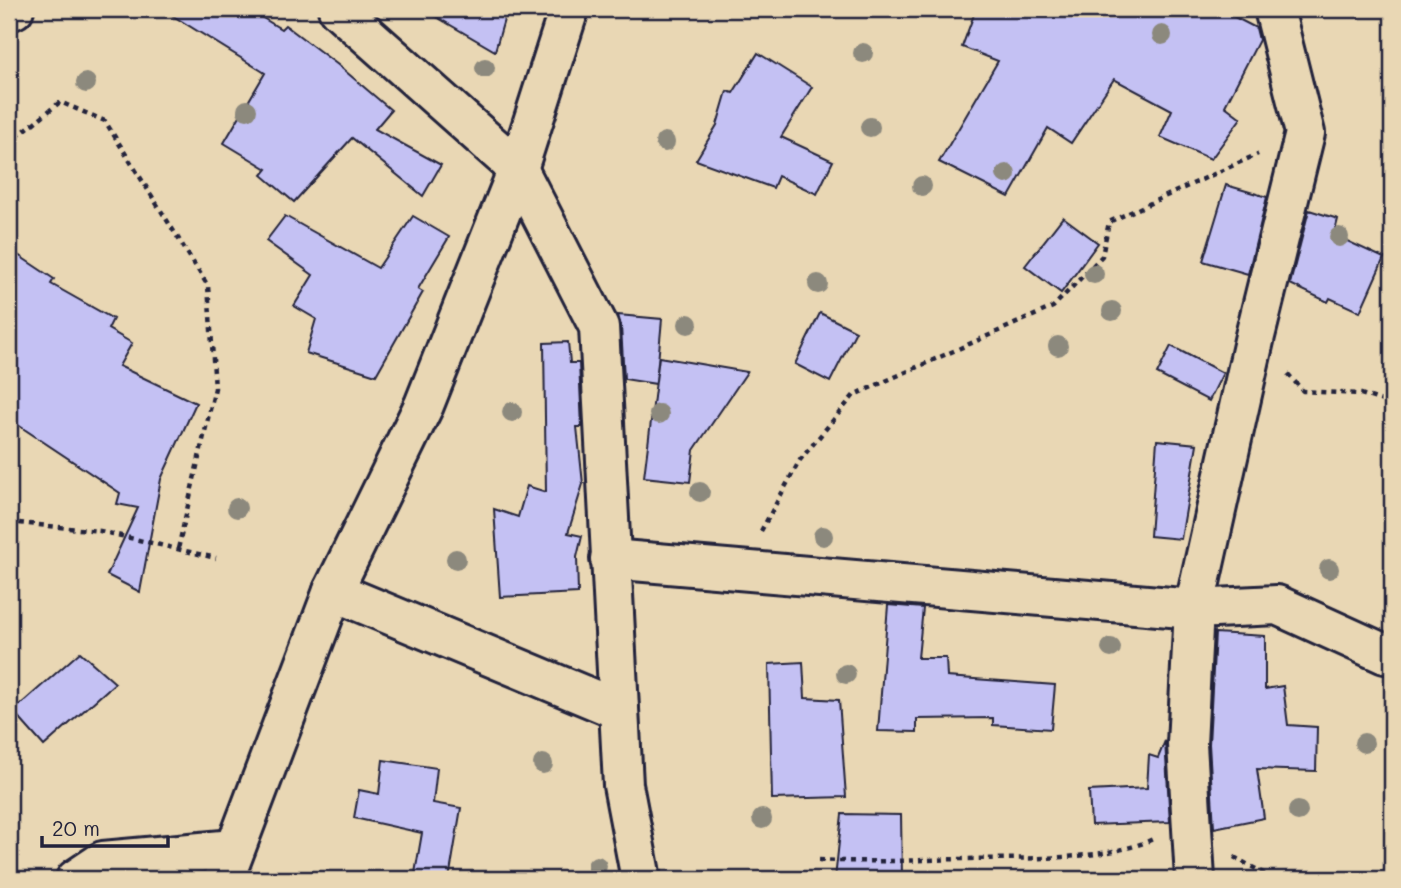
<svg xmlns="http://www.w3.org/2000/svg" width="1401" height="888" viewBox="0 0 1401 888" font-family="Mali,sans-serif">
	<rect width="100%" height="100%" fill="#e9d7b4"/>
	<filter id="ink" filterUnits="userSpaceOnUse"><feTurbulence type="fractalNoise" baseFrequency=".0143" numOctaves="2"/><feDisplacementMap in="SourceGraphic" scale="14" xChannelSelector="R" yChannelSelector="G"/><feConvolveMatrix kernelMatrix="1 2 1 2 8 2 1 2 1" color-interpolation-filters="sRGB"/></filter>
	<g filter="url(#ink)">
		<g fill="#c4c1f3" stroke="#22223b" stroke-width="2">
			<polygon points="162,9 248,9 281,29 285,25 338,65 391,110 375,129 441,165 423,196 352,138 294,202 262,175 267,169 224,143 265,73"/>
			<polygon points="423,9 507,9 495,51"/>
			<polygon points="976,9 1219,9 1256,28 1259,40 1225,106 1241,118 1211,159 1160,137 1172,110 1114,79 1071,143 1048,128 1009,197 939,162 998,61 962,47"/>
			<polygon points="758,53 812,87 781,137 833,161 817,194 778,176 773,188 696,160 717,125 727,91 733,93"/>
			<polygon points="1226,185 1267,197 1248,274 1203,261"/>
			<polygon points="1309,210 1338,219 1334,235 1384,258 1360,312 1330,298 1328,302 1290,284"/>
			<polygon points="285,216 378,268 413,216 449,237 418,289 423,292 376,375 306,353 316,319 294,306 313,275 266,241"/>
			<polygon points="1063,217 1098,243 1061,293 1025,266"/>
			<polygon points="9,249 54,279 51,284 113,319 108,329 132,343 119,366 196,403 161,479 140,592 107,575 138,508 117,504 120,493 9,419"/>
			<polygon points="820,313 856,331 830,382 795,364"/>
			<polygon points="618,315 662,319 656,384 624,379 621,326"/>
			<polygon points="568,342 570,363 579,363 582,427 577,427 583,484 568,533 582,536 577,557 578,593 500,597 494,509 518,517 527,486 546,492 544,343"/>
			<polygon points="1171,346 1223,373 1209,401 1157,374"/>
			<polygon points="659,357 747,372 694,450 690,482 644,477"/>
			<polygon points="1157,440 1197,444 1181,539 1150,536"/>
			<polygon points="888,605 923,608 918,658 946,658 947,677 1055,685 1051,729 993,725 993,718 917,719 917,732 878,731"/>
			<polygon points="1215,633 1265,636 1265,689 1283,686 1288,725 1317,727 1316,771 1257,769 1264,818 1214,828 1209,744"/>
			<polygon points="80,652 115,683 44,746 13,711"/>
			<polygon points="803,662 805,698 839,700 846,797 772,799 769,664"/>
			<polygon points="1165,741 1170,822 1091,825 1089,791 1147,788 1149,755 1158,758"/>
			<polygon points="383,760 437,768 433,803 461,808 449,879 414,879 422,833 354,818 359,790 379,794"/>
			<polygon points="842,814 901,815 902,879 835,879"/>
		</g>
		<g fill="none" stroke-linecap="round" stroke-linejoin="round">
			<defs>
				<g id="minor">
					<polyline points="338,9 518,169 599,327 623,785 641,879"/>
					<polyline points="9,11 14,9"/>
					<polyline points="610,559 1194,609 1255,336 1305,133 1274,9"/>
					<polyline points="333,591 619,710"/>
					<polyline points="76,879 103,861 234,849"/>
					<polyline points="1195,879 1187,744 1194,609 1277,605 1385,654 1392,655"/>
				</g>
				<polyline id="secondary" points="224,879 333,591 424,405 518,169 569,9"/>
			</defs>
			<use href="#minor" stroke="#22223b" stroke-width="44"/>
			<use href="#secondary" stroke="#22223b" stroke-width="44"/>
			<g stroke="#22223b" stroke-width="4.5" stroke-dasharray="5 5" stroke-linecap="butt">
				<polyline points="9,143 60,102 105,121 208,286 215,388 178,549"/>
				<polyline points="1288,374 1303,391 1361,394 1392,404"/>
				<polyline points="9,522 100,531 216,558"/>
				<polyline points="761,531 800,460 854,395 1053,307 1102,256 1109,222 1258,154"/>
				<polyline points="1234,857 1274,879"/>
				<path d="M819,860C867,863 915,860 963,859C1018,858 1103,862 1153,839"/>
			</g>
			<use href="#minor" stroke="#e9d7b4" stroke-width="38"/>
			<use href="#secondary" stroke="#e9d7b4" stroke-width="38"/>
		</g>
		<g fill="#8c897d">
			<circle cx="1162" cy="35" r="10"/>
			<circle cx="863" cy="53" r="10"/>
			<circle cx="485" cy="68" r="10"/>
			<circle cx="86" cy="83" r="10"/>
			<circle cx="247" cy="110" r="10"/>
			<circle cx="870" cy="127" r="10"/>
			<circle cx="665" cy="142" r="10"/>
			<circle cx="1006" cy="174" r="10"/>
			<circle cx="922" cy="186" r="10"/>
			<circle cx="1339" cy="237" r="10"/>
			<circle cx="1094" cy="274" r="10"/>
			<circle cx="818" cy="284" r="10"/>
			<circle cx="1112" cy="311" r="10"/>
			<circle cx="688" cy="324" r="10"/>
			<circle cx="1058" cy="346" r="10"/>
			<circle cx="512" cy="412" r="10"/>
			<circle cx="659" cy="414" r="10"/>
			<circle cx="700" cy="492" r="10"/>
			<circle cx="237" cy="508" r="10"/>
			<circle cx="823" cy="536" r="10"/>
			<circle cx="456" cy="559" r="10"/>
			<circle cx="1329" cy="569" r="10"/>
			<circle cx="1111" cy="648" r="10"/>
			<circle cx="846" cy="674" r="10"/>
			<circle cx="1364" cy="743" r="10"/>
			<circle cx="543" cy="764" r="10"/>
			<circle cx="1298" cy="811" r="10"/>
			<circle cx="762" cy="819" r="10"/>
			<circle cx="597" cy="866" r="10"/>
		</g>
	</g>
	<rect width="1401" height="888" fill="none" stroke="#e9d7b4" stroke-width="35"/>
	<rect x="18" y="18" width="1366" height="853" fill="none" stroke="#22223b" stroke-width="2.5" filter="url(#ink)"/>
	<path d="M42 836v10h126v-10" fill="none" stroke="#22223b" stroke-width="3.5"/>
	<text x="52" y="836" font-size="21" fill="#22223b" stroke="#e9d7b4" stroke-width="5" paint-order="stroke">20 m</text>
</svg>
